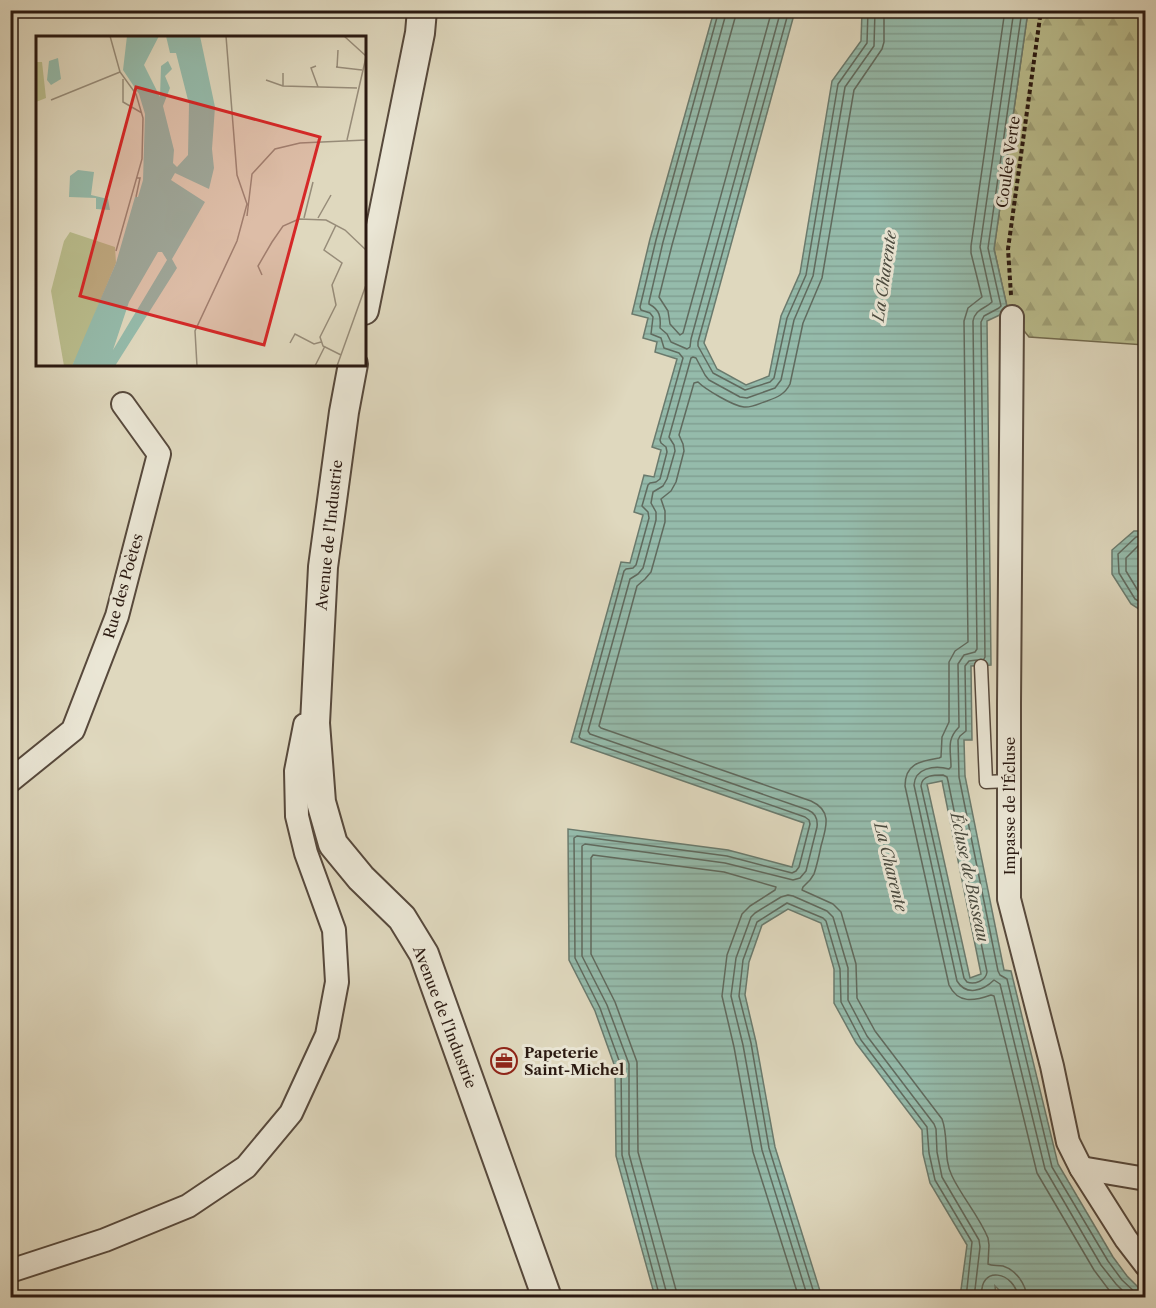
<svg xmlns="http://www.w3.org/2000/svg" width="1156" height="1308" viewBox="0 0 1156 1308" font-family="'Libre Caslon Text',serif">
	<defs>
		<pattern id="forest-firs" width="22" height="20" patternUnits="userSpaceOnUse" patternTransform="scale(1.5)"><rect width="22" height="20" fill="#b9bc8c"/><path d="M5 1l3.5 6h-7zM16 11l3.5 6h-7z" fill="#9fa178"/></pattern>
		<pattern id="water-rules" width="6" height="5" patternUnits="userSpaceOnUse" patternTransform="scale(1.5)"><rect width="6" height="5" fill="#95bbab"/><path d="M0 2.5h6" fill="none" stroke="#81a092"/></pattern>
	</defs>
	<rect width="100%" height="100%" fill="#dfd8be"/>
	<filter id="stains"><feTurbulence type="fractalNoise" baseFrequency=".00333" numOctaves="4"/><feColorMatrix values="0 0 0 0 .2 0 0 0 0 .09 0 0 0 0 .02 0 0 0 .5 -.17"/></filter>
	<radialGradient id="worn" r=".72"><stop offset=".6" stop-color="#630" stop-opacity="0"/><stop offset="1" stop-color="#630" stop-opacity=".3"/></radialGradient>
	<polygon fill="url(#forest-firs)" stroke="#726a4e" stroke-width="1.5" points="1028,11 1145,11 1145,345 1029,337 1008,311 994,249"/>
	<g fill="url(#water-rules)" stroke="#6a7a6d" stroke-width="1.5" fill-rule="evenodd">
		<path d="M714,11H795L704,343L717,369L746,385L769,376L781,316L800,273L832,81L861,41L862,11H1028L994,249L1008,311L987,321L991,665L971,666L972,740H964L965,776L1004,970L1011,971L1058,1164L1113,1257L1127,1276L1145,1294V1297H1006L995,1286L996,1297H960L967,1245L930,1183L923,1154L922,1130L856,1043L834,1003V969L821,923L788,909L762,925L749,962L745,995L756,1042L775,1147L820,1291L825,1297H655L616,1156L615,1067L595,1011L569,960L568,829L728,850L792,867L804,823L571,742L621,562L630,563L643,515L634,512L644,475L654,477L661,450L652,447L677,359L655,352L657,342L643,338L648,318L632,314L650,239ZM942,781L981,974L970,978L927,784Z"/>
		<polygon points="1134,531 1145,531 1145,611 1142,611 1131,604 1112,574 1112,550"/>
	</g>
	<g fill="none" stroke-linecap="round" stroke-linejoin="round">
		<g stroke="#606a5e" stroke-width="1.5">
			<path d="M727,10L663,242L649,302V304C660,310 661,317 660,328L667,334L671,342L687,349L690,347L691,339L781,10"/>
			<polyline points="736,10 735,18 672,245 659,297 668,311 670,324 680,335 683,333 772,10"/>
			<polyline points="789,10 698,342 698,346 713,373 745,390 770,382 774,378 787,318 806,275 838,84 867,43 868,10"/>
			<path d="M884,10V42L882,49L854,90L822,278L803,323L790,384C785,394 778,397 767,401C760,403 752,408 744,407C733,406 705,389 698,382L694,383L679,435L683,444L684,451L676,482L671,491L661,499L665,511V522L651,572L645,579L637,586L599,726L601,728L811,801C833,811 826,828 821,846C819,856 817,865 814,874L810,880L803,887L802,890L833,904L841,912L856,964L857,998L875,1031L942,1119C949,1137 943,1158 952,1176C962,1197 979,1216 988,1238L989,1245L988,1264C992,1266 997,1265 1003,1266C1016,1270 1026,1284 1027,1298"/>
			<path d="M1005,10L971,246V253L982,297L968,308L964,321L968,642L955,651L949,662V722L942,737L941,757L939,758C921,761 905,763 905,786L949,985C958,1004 974,1001 991,995L994,996L1037,1173L1094,1270L1109,1290L1117,1298"/>
			<path d="M1014,10L980,247L992,302C985,309 975,309 973,321L977,649L975,652L964,655L958,664L959,727C946,740 951,750 951,767L949,769C934,765 915,768 914,785L957,981C966,996 983,991 994,980L1000,984L1045,1169L1101,1265L1116,1284L1130,1298"/>
			<polyline points="1146,536 1136,537 1118,554 1119,573 1135,599 1146,605"/>
			<polyline points="1146,544 1139,545 1126,558 1126,571 1140,594 1146,598"/>
			<polyline points="984,659 985,657 981,322 984,316 999,308 1001,306 988,248 1022,10"/>
			<polyline points="977,660 969,661 965,666 966,731 960,736 958,740 959,777 998,971 1000,975 1007,979 1052,1167 1108,1261 1122,1280 1139,1296 1143,1298"/>
			<path d="M943,775L947,777L948,781L987,972C986,981 974,985 967,982L964,978L921,786C922,775 934,775 943,775Z"/>
			<polyline points="660,1298 622,1155 621,1066 600,1008 575,958 574,838 577,836 727,856 792,873 796,871 799,867 810,824 809,820 805,817 581,739 579,737 624,571 626,569 633,568 636,565 649,518 648,512 642,506 648,485 650,483 656,482 660,479 667,452 666,447 661,443 660,440 683,358 679,353 664,348 661,338 651,334 653,317 650,313 641,310 640,307 656,240 719,10"/>
			<path d="M668,1298L629,1154V1064L607,1005L582,956V846L585,844L725,863L793,880L800,878L806,871L817,827C818,819 815,813 808,810L590,734L588,731L630,579L638,574L643,568L656,520V512L651,503L653,492L663,486L667,479L675,451L674,445L669,437L691,358L693,357L696,358L705,375L709,380L740,397L747,398L775,388L781,380L794,320L813,276L845,87L874,46L875,10"/>
			<polyline points="677,1298 676,1290 638,1152 637,1062 615,1002 591,954 591,858 593,855 724,872 776,887 775,890 750,906 742,914 727,955 722,996 734,1047 753,1152 799,1298"/>
			<polyline points="808,1298 762,1150 743,1045 731,996 736,958 751,917 755,913 781,897 788,895 793,896 827,911 833,917 848,968 848,1000 867,1036 934,1124 936,1129 937,1152 942,1177 979,1240 980,1247 974,1298"/>
			<polyline points="817,1298 814,1293 769,1148 751,1043 739,996 743,960 757,922 787,903 823,918 826,921 840,969 841,1002 861,1040 927,1127 929,1153 935,1180 972,1242 966,1298"/>
			<path d="M982,1298C978,1263 1016,1272 1018,1298"/>
		</g>
		<defs>
			<polyline id="service" points="981,666 986,782 1009,781"/>
			<g id="minor">
				<polyline points="1012,317 1009,704 1009,899 1052,1066 1068,1142 1081,1168 1126,1239 1146,1265"/>
				<polyline points="10,781 73,730 117,616 159,454 123,404"/>
				<polyline points="1081,1168 1146,1179"/>
				<polyline points="10,1271 105,1240 188,1206 246,1167 291,1113 327,1035 337,982 334,930 306,853 297,816 296,771 305,725 315,723"/>
			</g>
			<g id="tertiary">
				<polyline points="364,310 420,33 422,10"/>
				<polyline points="353,364 344,412 323,567 315,723 321,802 333,844 361,878 402,918 424,954 547,1298"/>
			</g>
		</defs>
		<use href="#service" stroke="#57493c" stroke-width="15"/>
		<use href="#minor" stroke="#57493c" stroke-width="26"/>
		<use href="#tertiary" stroke="#57493c" stroke-width="32"/>
		<polyline stroke="#2a1911" stroke-width="4" stroke-dasharray="4.5 3" stroke-linecap="butt" points="1011,295 1008,249 1041,10"/>
		<use href="#service" stroke="#eae6d5" stroke-width="12"/>
		<use href="#minor" stroke="#eae6d5" stroke-width="22"/>
		<use href="#tertiary" stroke="#eae6d5" stroke-width="28"/>
	</g>
	<defs>
		<symbol id="office-ring" viewBox="-11 -11 22 22"><circle r="9.5" fill="#eae6d5" stroke="#8f2418" stroke-width="1.5"/><path d="M-6-3h4V-5.5h4V-3h4V5H-6ZM-1-4.5V-3h2v-1.5ZM-6 0V1H6V0Z" fill="#8f2418"/></symbol>
	</defs>
	<g fill-rule="evenodd">
		<use href="#office-ring" x="489" y="1046" width="30" height="30"/>
	</g>
	<g text-anchor="middle" dominant-baseline="central" stroke-width="6" stroke-linejoin="round" paint-order="stroke">
		<g font-size="15" fill="#2a1911" stroke="#eae6d5">
			<text transform="translate(1008 162) rotate(-82)">Coulée Verte</text>
			<text transform="translate(329 535) rotate(-84)">Avenue de l'Industrie</text>
			<text transform="translate(123 586) rotate(-74)">Rue des Poètes</text>
			<text transform="translate(1009 806) rotate(-90)">Impasse de l'Écluse</text>
			<text transform="translate(445 1017) rotate(69)">Avenue de l'Industrie</text>
		</g>
		<g font-size="15" font-weight="bold" fill="#2a1911" stroke="#eae6d5" text-anchor="start">
			<text x="524" y="1052">Papeterie<tspan x="524" dy="17">Saint-Michel</tspan></text>
		</g>
		<g font-size="16" font-style="italic" fill="#4a4a3f" stroke="#eae6d5">
			<text transform="translate(884 276) rotate(-82)">La Charente</text>
			<text transform="translate(891 867) rotate(76)">La Charente</text>
			<text transform="translate(970 877) rotate(78)">Écluse de Basseau</text>
		</g>
	</g>
	<g transform="translate(36 36)">
		<rect width="330" height="330" fill="#dfd8be"/>
		<path d="M0,26H6L10,62L0,66Z" fill="#b9bc8c"/>
		<path d="M34,196L79,211L80,227L43,316L36,330H28L15,255L28,205Z" fill="#b9bc8c"/>
		<path d="M91,0H123L108,29L124,61L125,30L132,25L136,33L129,40L134,52L127,70L138,114L137,127L141,131L152,119L153,68L140,17H134L130,0H164L179,71L176,113L178,132L173,153L139,137L135,144L169,166L136,223L141,232L79,330H36L80,227L99,161H102L107,144L109,78L103,58L87,34ZM122,216H126L131,224L77,314L93,266ZM22,22L25,43L15,49L11,44L13,25ZM42,134L58,136L55,159L72,163L74,174L60,173V162L33,161L34,140Z" fill="#95bbab" fill-rule="evenodd"/>
		<path fill="none" stroke="#978c79" stroke-width="1.5" d="M74,0L84,36L100,58L107,82L106,123L80,215M308,0L330,20M280,30L275,32L282,51M300,31L326,34M301,32L302,14M247,37V50L321,52M87,43V66L106,77M230,44L247,50M15,64L84,36M311,104L330,21M100,161L104,142H101M211,180L216,138L239,113L264,107L330,104M268,182L277,146M282,182L295,159M300,189L288,214L306,227L296,249L300,269L284,301L287,310L305,319M226,239L222,230L236,206L247,190L263,183L290,184L309,194L330,214M254,307L259,298L278,308L285,306M161,330L159,295L201,205L211,168L201,139L190,0M279,330L289,310M301,330L330,249"/>
		<path fill="#d62828" fill-opacity="0.15" stroke="#d62828" stroke-width="3" d="M100,51L284,101L228,309L44,260Z"/>
		<rect width="330" height="330" fill="none" stroke="#2a1911" stroke-width="3"/>
	</g>
	<rect width="1156" height="1308" fill="none" stroke="#dfd8be" stroke-width="36"/>
	<rect x="12" y="12" width="1132" height="1284" fill="none" stroke="#2a1911" stroke-width="3"/>
	<rect x="18" y="18" width="1120" height="1272" fill="none" stroke="#2a1911" stroke-width="1.5"/>
	<rect width="100%" height="100%" filter="url(#stains)"/>
	<rect width="100%" height="100%" fill="url(#worn)"/>
</svg>
